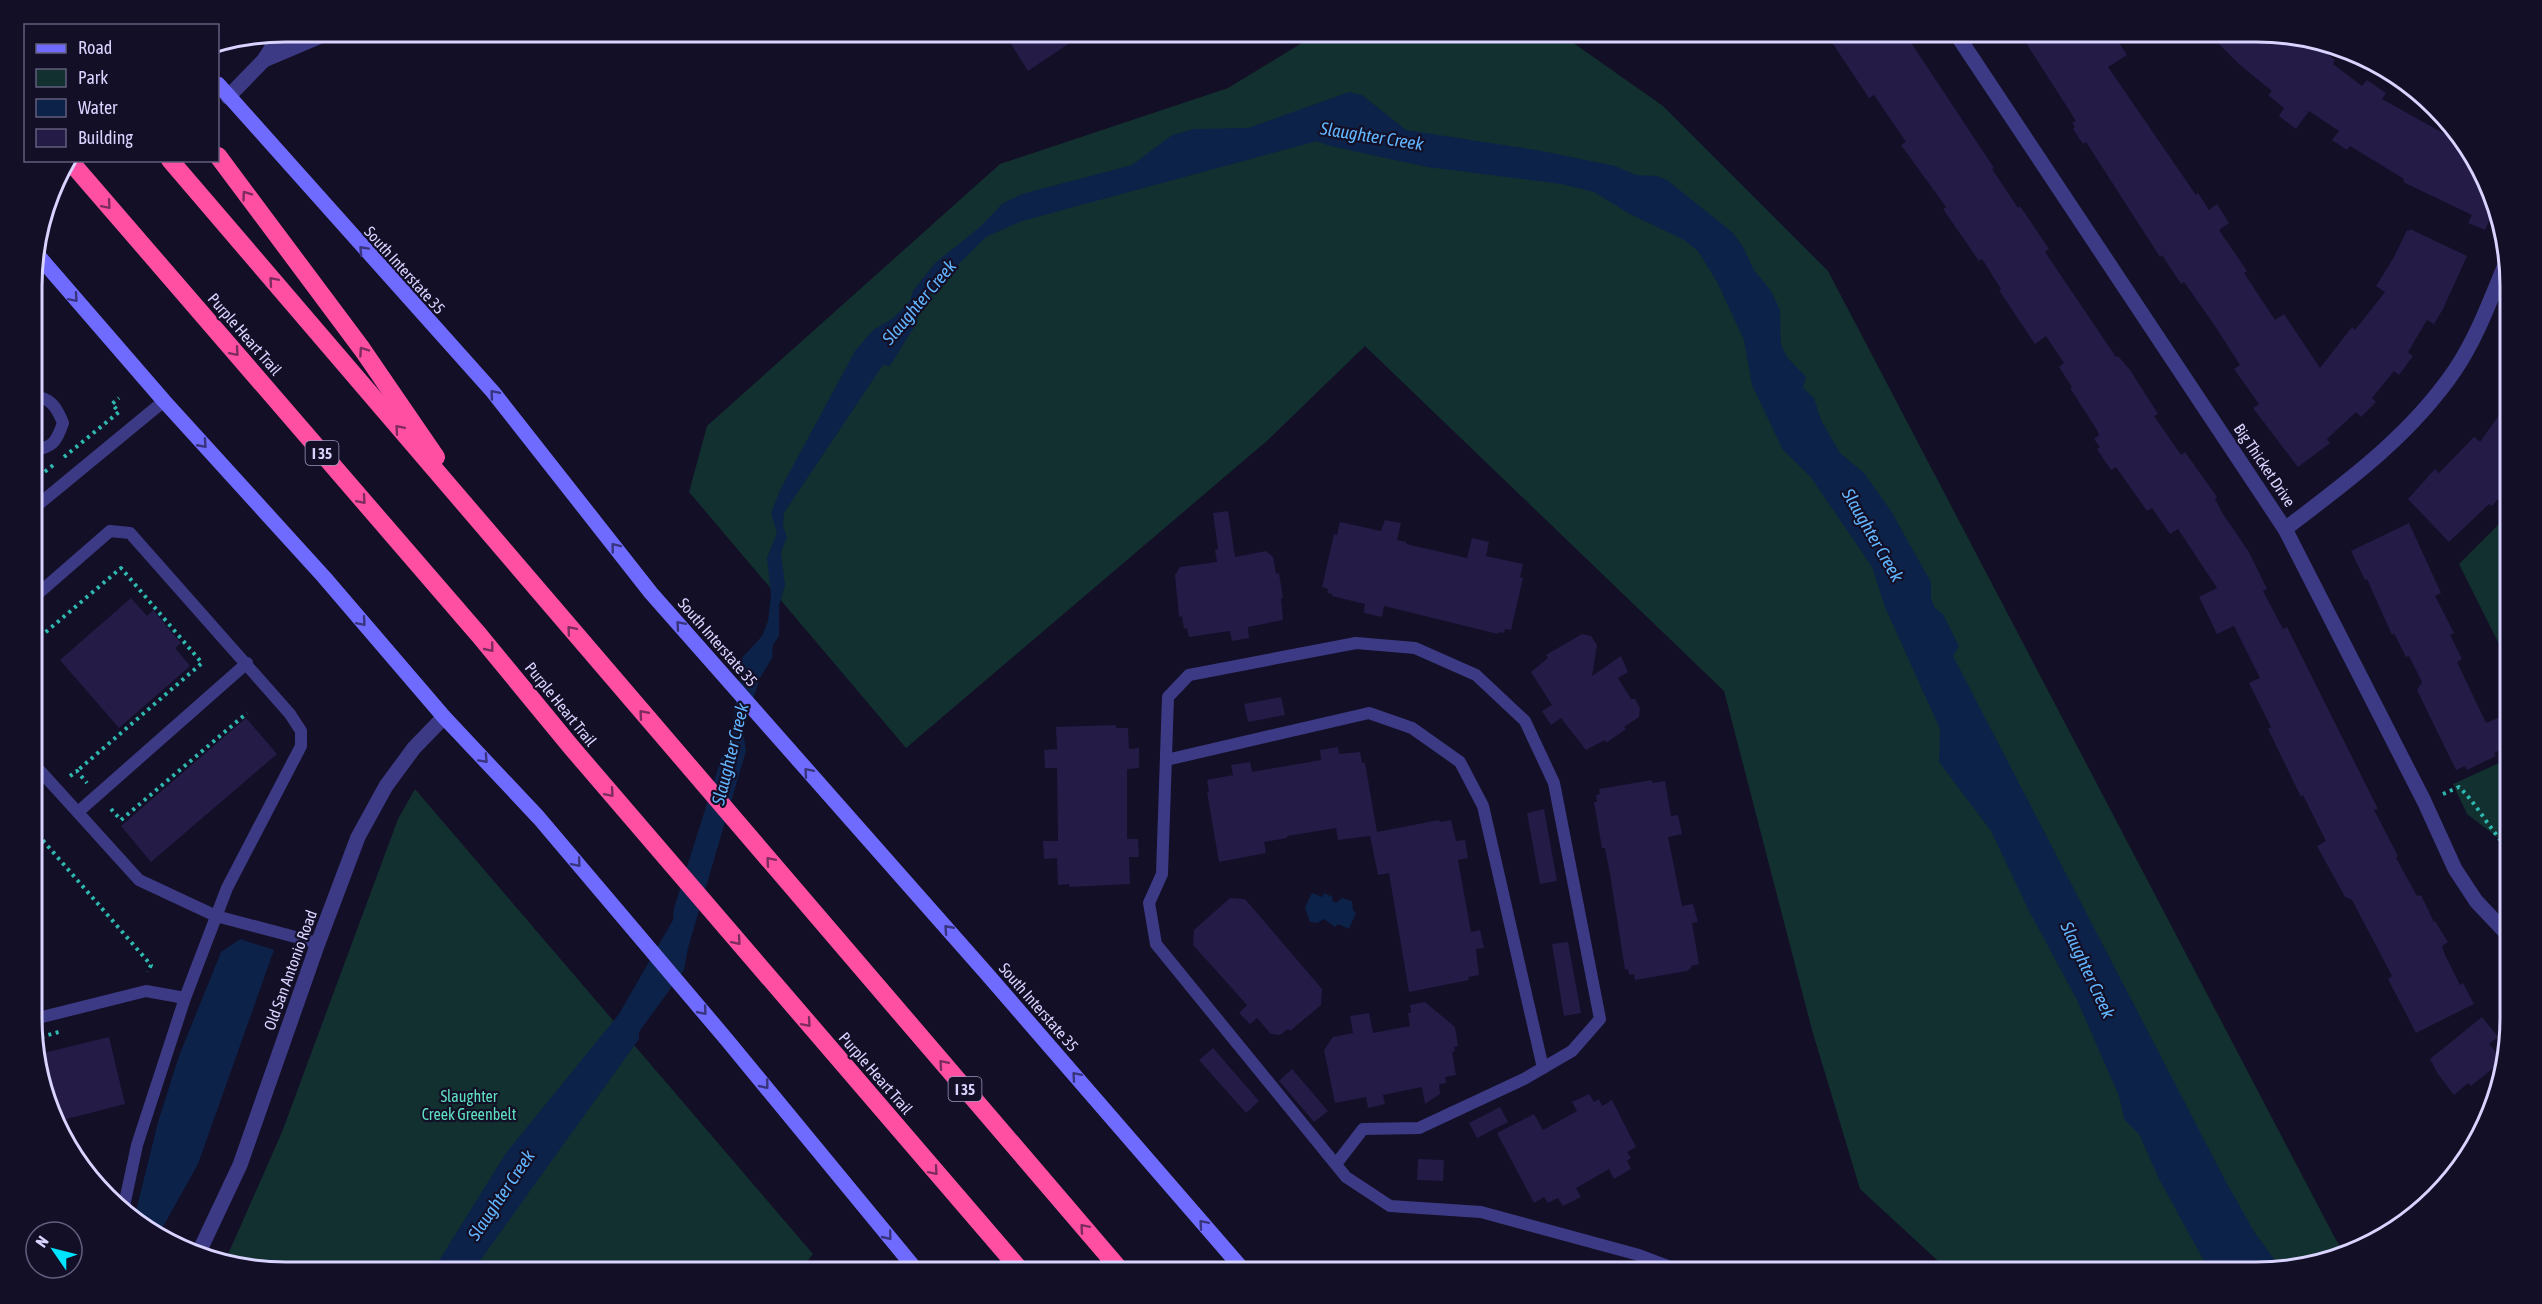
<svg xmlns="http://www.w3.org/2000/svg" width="2542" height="1304" viewBox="0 0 2542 1304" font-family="'Asap Condensed',sans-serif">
	<rect width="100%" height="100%" fill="#130f26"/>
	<g fill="#12302f">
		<polygon points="1320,32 1530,32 1565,37 1663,106 1828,271 2336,1240 2346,1255 2337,1259 2272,1272 1950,1272 1860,1189 1812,1030 1724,691 1365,346 1268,440 906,748 689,492 707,426 1000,164 1228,88"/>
		<polygon points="2509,514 2510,666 2459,564"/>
		<polygon points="2510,758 2510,847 2467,814 2453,784"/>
		<polygon points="415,789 813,1254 799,1272 286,1272 226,1259 282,1132 398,819"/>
	</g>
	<g fill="#0c2248">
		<polygon points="1349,92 1362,95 1406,130 1542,151 1615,166 1636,175 1657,176 1667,180 1732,232 1742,245 1754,270 1771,291 1780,310 1781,345 1787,357 1806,377 1803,388 1814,398 1821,420 1840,453 1864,473 1891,511 1931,582 1931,599 1935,608 1943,614 1959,646 1953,656 2225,1180 2255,1233 2282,1270 2215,1272 2204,1261 2159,1179 2139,1134 2124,1119 2119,1096 2077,1000 2029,911 1991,831 1939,762 1940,729 1885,607 1872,567 1810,476 1783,450 1752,385 1744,340 1717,282 1698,251 1684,240 1628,213 1594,192 1561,184 1427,167 1330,146 1317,141 1022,221 986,237 938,285 923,304 914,327 890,366 883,365 784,513 783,526 787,537 781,552 785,585 779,606 779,636 773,645 772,658 760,678 743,731 746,751 688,948 684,970 639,1032 639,1039 472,1272 432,1272 506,1153 619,1014 673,920 674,908 721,759 730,744 742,658 762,636 768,621 771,595 767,558 777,533 771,513 781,488 855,351 873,330 893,318 910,301 913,291 935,263 980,227 1003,203 1022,194 1132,165 1172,135 1194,129 1248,128"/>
		<polygon points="1312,893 1322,897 1324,893 1333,897 1332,900 1336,903 1342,898 1352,901 1353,910 1356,913 1349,929 1338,924 1335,927 1324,919 1317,923 1310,922 1305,907"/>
		<polygon points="240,939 274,950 198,1164 159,1234 135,1215 158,1122 179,1056 221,952"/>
	</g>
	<g fill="#241b47">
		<polygon points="1032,32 1086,32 1028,71 1011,44"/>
		<polygon points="1825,32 1904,32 1994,168 1992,169 2018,208 2020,206 2049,249 2045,252 2116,357 2118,356 2130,370 2158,414 2154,416 2181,455 2185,452 2217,497 2215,499 2223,514 2249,552 2267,589 2263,591 2283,629 2287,627 2378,809 2374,810 2398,856 2396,858 2417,896 2421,895 2434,922 2435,921 2448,942 2442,946 2445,955 2460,985 2463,983 2474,1004 2416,1033 2388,979 2392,976 2352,900 2345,897 2317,846 2326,841 2303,795 2301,797 2268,729 2271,727 2249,683 2260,678 2234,626 2217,634 2199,597 2217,588 2178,529 2170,534 2152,508 2147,511 2116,467 2111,470 2097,449 2100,447 2094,439 2099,435 2097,430 2070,388 2072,387 2059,367 2064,363 2046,336 2035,344 1999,290 2001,289 1982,259 1979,261 1943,209 1946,207 1901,145 1906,142 1874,95 1869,98"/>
		<polygon points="2019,32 2112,32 2127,55 2108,67 2196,195 2198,193 2209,210 2217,204 2229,223 2219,230 2247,271 2244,273 2275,320 2284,314 2320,368 2352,327 2355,330 2385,292 2376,286 2394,257 2407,230 2409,231 2410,229 2467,256 2443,309 2434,324 2427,320 2408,352 2413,356 2399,375 2394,371 2372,398 2376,402 2361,417 2356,412 2327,439 2330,443 2298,467 2253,408 2259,404 2234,369 2240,365 2213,323 2184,282 2181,284 2162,255 2160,257 2086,142 2083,144 2073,129 2075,127 2072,123 2076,121"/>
		<polygon points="2207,32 2256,32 2315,45 2335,60 2333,64 2362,86 2367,80 2386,93 2382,99 2468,147 2493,212 2485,230 2468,223 2472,215 2403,182 2404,179 2350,146 2347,150 2332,140 2339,131 2309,111 2296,129 2279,116 2284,108 2268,95 2272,91 2240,65"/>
		<polygon points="2509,401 2509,487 2492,506 2489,504 2449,542 2408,499 2435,469 2439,473 2474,437 2480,442"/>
		<polygon points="1228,511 1235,557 1266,551 1273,557 1276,574 1279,573 1283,598 1281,598 1283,620 1248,627 1249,638 1232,641 1230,631 1189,637 1187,628 1184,629 1182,616 1179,617 1175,575 1180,567 1217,562 1215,550 1218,549 1213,513"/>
		<polygon points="1385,520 1401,523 1397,540 1406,542 1406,544 1467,558 1472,538 1489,542 1486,556 1523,564 1520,577 1523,578 1511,630 1505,629 1504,633 1499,632 1498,634 1384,606 1382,617 1364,613 1365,604 1332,596 1332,594 1327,593 1328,589 1322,587 1334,534 1337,535 1340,522 1381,531"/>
		<polygon points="2409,523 2441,593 2435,596 2454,633 2450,635 2462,659 2457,662 2486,723 2498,718 2504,730 2510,727 2510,746 2494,753 2496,756 2467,770 2465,766 2456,770 2417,690 2422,682 2409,656 2406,657 2394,633 2392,635 2367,579 2365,580 2351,551"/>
		<polygon points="131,598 147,616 153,610 181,643 175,648 190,666 119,728 60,660"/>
		<polygon points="1582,634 1591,636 1597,645 1592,676 1621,656 1628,672 1618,678 1631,699 1635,699 1640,708 1639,717 1624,727 1626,729 1606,743 1605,740 1586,750 1561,718 1551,725 1542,711 1552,705 1531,672 1548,658 1546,655"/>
		<polygon points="1281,697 1285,715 1248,722 1244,704"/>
		<polygon points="246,718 277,754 151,862 121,826"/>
		<polygon points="1116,725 1116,728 1128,728 1129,749 1139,748 1139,768 1127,769 1127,839 1138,839 1139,857 1129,857 1130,884 1069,887 1069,884 1058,885 1057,858 1044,859 1043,841 1058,841 1057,768 1045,768 1044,750 1057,749 1056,727"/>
		<polygon points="1338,747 1339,754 1360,752 1362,763 1365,763 1377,832 1439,820 1440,822 1451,820 1456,841 1465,840 1468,858 1458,860 1471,932 1480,930 1484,948 1476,949 1479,975 1468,977 1469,980 1409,992 1389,873 1378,875 1370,836 1338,840 1336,828 1287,836 1287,838 1264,842 1266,853 1219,862 1207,792 1209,792 1207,780 1233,775 1231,765 1250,762 1252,772 1321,760 1320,750"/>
		<polygon points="1652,780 1652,783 1665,781 1671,816 1678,815 1682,834 1668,837 1682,906 1693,904 1698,922 1692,923 1699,964 1691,966 1691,968 1687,971 1635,980 1634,974 1629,975 1628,969 1625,970 1610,874 1605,848 1602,848 1594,802 1597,802 1596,795 1600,794 1599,789"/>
		<polygon points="1544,809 1557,881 1540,884 1527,813"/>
		<polygon points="1230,898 1245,899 1322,989 1321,1005 1290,1031 1288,1029 1280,1035 1271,1034 1257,1018 1250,1024 1239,1013 1247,1005 1193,945 1194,930"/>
		<polygon points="1568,942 1581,1013 1564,1016 1552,944"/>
		<polygon points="1425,1002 1455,1027 1458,1046 1454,1047 1455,1051 1452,1052 1456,1075 1445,1077 1446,1083 1439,1084 1440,1094 1425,1104 1422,1087 1383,1095 1385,1104 1368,1108 1366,1097 1335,1103 1324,1050 1333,1037 1353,1033 1350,1016 1369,1013 1373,1033 1410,1026 1408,1013 1411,1013 1410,1005"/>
		<polygon points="2482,1017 2498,1037 2489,1044 2501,1058 2495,1063 2497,1065 2471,1086 2468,1083 2454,1095 2438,1074 2430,1059"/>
		<polygon points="109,1037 125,1104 55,1122 51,1115 35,1055"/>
		<polygon points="1213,1048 1259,1101 1246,1113 1199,1060"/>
		<polygon points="1292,1069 1328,1111 1314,1122 1279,1081"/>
		<polygon points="1589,1094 1594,1102 1599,1099 1602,1106 1612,1100 1636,1147 1627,1152 1631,1158 1627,1161 1631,1169 1614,1179 1609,1169 1576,1188 1581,1197 1563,1206 1558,1198 1548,1203 1544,1197 1534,1203 1497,1133 1534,1114 1543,1130 1577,1111 1572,1102"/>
		<polygon points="1500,1107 1508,1122 1477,1138 1469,1123"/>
		<polygon points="1418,1159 1444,1160 1443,1181 1417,1180"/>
	</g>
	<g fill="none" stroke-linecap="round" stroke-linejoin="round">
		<g stroke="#2fb8b0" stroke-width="4" stroke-dasharray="3 4.5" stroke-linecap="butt">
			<polyline points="64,457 119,412 112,404 119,398"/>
			<polyline points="33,481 56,463"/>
			<polyline points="40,637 121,568 202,663 77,771"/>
			<polyline points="70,776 77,771 87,783"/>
			<path d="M2443,794L2459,787C2479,806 2490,831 2510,850"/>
			<polyline points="33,808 44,799"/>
			<polyline points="111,809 121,820 247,713"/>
			<polyline points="33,829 151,965 148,972"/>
			<polyline points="2501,841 2510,819"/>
			<polyline points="34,1039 62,1031"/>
		</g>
		<g stroke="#3d3a85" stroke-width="12">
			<path d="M32,396C51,397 57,408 63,423C56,443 53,447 32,451"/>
			<polyline points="33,509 164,401"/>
			<polyline points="33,598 110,531 130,533 290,714 301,731 301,746 227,888 185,998 146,991 34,1019"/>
			<polyline points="1166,760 1369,713 1412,728 1460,762 1483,806 1543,1068"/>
			<polyline points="33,763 139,880 216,916 318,943"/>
			<polyline points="78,812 247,663"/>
			<polyline points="1336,1164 1363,1129 1419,1128 1524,1079 1572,1051 1600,1019 1554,783 1525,721 1476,675 1415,648 1356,643 1189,675 1168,697 1162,874 1149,903 1156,944 1346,1177 1390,1206 1481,1212 1639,1255 1684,1272"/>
			<polyline points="124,1206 137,1145 185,998"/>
		</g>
		<g stroke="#3d3a85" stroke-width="15">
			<polyline points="1955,32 2285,529 2424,801 2455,869 2476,901 2510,937"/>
			<polyline points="264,60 330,32"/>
			<polyline points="228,97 264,60 281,33"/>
			<path d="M2285,529C2347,482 2411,435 2455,370C2478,336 2492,295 2508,258"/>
		</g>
		<polyline stroke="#3d3a85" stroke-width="15" points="199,1252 240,1165 318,943 358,837 386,786 414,748 444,717"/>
		<g stroke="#6f6bff" stroke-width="15">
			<polyline points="218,84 493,392 651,593 987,974 1245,1272"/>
			<polyline points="36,253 164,401 324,577 444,717 539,818 727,1040 918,1272"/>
		</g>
		<g stroke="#ff4fa3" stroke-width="18">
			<polyline points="218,156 362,349 436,457"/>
			<polyline points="69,160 479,635 572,748 1022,1272"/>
			<polyline points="170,160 1122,1272"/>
		</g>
	</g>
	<defs><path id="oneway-chevron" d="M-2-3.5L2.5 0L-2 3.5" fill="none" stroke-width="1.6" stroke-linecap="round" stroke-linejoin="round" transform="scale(1.5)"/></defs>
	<g stroke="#7d2c5e">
		<use href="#oneway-chevron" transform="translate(246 195) rotate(-126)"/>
		<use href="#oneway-chevron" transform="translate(107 205) rotate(49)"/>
		<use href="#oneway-chevron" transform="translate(273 281) rotate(-131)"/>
		<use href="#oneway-chevron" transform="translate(363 351) rotate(-125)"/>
		<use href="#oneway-chevron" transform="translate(235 352) rotate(49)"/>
		<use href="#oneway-chevron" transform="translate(399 429) rotate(-131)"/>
		<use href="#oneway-chevron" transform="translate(362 500) rotate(49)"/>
		<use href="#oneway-chevron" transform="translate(571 630) rotate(-130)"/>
		<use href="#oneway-chevron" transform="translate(490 648) rotate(51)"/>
		<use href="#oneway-chevron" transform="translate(643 714) rotate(-131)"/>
		<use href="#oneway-chevron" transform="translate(610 793) rotate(49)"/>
		<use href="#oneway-chevron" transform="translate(770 861) rotate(-131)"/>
		<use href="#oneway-chevron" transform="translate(737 941) rotate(49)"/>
		<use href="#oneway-chevron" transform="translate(807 1023) rotate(49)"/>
		<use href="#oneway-chevron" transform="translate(943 1064) rotate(-131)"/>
		<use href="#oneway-chevron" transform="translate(934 1171) rotate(49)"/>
		<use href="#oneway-chevron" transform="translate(1084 1228) rotate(-131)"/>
	</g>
	<g stroke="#38347d">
		<use href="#oneway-chevron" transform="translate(363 250) rotate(-133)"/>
		<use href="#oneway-chevron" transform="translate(74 298) rotate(49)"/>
		<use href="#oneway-chevron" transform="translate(494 394) rotate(-130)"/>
		<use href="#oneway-chevron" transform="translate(203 444) rotate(48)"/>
		<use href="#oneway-chevron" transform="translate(615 547) rotate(-128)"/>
		<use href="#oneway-chevron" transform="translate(362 622) rotate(49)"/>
		<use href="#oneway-chevron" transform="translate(680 625) rotate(-131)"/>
		<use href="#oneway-chevron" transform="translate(484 759) rotate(47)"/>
		<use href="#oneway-chevron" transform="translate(808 772) rotate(-131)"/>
		<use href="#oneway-chevron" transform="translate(577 863) rotate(50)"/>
		<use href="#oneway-chevron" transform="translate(948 929) rotate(-132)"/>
		<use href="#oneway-chevron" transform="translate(703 1011) rotate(50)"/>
		<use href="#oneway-chevron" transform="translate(1076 1076) rotate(-131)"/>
		<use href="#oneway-chevron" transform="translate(765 1085) rotate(51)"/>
		<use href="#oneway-chevron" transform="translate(1203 1224) rotate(-131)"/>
		<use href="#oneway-chevron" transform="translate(888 1236) rotate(51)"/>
	</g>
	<g text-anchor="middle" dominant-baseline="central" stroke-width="4.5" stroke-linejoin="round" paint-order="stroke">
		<g fill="#130f26" stroke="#9e99be" stroke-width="1.5">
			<rect x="305.5" y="441" width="33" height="24" rx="4.5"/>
			<rect x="948.5" y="1077" width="33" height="24" rx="4.5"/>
		</g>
		<g font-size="15" font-weight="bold" fill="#d9d4ff">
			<text x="322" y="453">I 35</text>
			<text x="965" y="1089">I 35</text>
		</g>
		<g font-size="16" fill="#d9d4ff" stroke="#130f26">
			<text transform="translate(405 270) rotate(48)">South Interstate 35</text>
			<text transform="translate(245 334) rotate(49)">Purple Heart Trail</text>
			<text transform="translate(2265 465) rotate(56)">Big Thicket Drive</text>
			<text transform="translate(718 642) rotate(49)">South Interstate 35</text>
			<text transform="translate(561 704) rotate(51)">Purple Heart Trail</text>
			<text transform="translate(290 970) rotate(-70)">Old San Antonio Road</text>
			<text transform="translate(1039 1007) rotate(49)">South Interstate 35</text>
			<text transform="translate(876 1073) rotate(49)">Purple Heart Trail</text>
		</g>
		<g font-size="16" fill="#5fe0c0" stroke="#130f26">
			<text x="469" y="1096">Slaughter<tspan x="469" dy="18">Creek Greenbelt</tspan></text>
		</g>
		<g font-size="18" font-style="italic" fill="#62b6ff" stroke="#130f26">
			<text transform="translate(1372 136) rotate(9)">Slaughter Creek</text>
			<text transform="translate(919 302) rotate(-50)">Slaughter Creek</text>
			<text transform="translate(1873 535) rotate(60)">Slaughter Creek</text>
			<text transform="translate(730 754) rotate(-76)">Slaughter Creek</text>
			<text transform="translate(2088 970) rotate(65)">Slaughter Creek</text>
			<text transform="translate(501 1195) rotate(-56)">Slaughter Creek</text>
		</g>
	</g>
	<path d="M0 0H2542V1304H0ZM286 42H2256A244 244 0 0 1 2500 286V1018A244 244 0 0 1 2256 1262H286A244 244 0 0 1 42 1018V286A244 244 0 0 1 286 42Z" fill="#130f26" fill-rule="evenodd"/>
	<path fill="none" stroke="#d9d4ff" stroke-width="3" d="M286 42H2256A244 244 0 0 1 2500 286V1018A244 244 0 0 1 2256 1262H286A244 244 0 0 1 42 1018V286A244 244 0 0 1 286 42Z"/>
	<rect x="24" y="24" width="195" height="138" fill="#130f26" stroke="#625e7d" stroke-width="1.5"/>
	<rect x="36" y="44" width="30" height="9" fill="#6f6bff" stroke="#625e7d" stroke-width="1.5"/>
	<text x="78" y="54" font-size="18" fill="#d9d4ff">Road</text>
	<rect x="36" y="69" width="30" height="18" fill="#12302f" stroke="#625e7d" stroke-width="1.5"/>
	<text x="78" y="84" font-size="18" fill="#d9d4ff">Park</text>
	<rect x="36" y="99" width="30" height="18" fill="#0c2248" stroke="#625e7d" stroke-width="1.5"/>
	<text x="78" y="114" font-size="18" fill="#d9d4ff">Water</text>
	<rect x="36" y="129" width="30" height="18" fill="#241b47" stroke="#625e7d" stroke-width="1.5"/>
	<text x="78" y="144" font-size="18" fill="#d9d4ff">Building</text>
	<g transform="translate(54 1250) rotate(305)"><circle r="28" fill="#130f26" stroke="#625e7d" stroke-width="1.5"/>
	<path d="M0-4.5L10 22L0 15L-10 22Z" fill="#00e5ff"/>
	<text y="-9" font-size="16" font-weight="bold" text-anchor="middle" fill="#d9d4ff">N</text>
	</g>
</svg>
